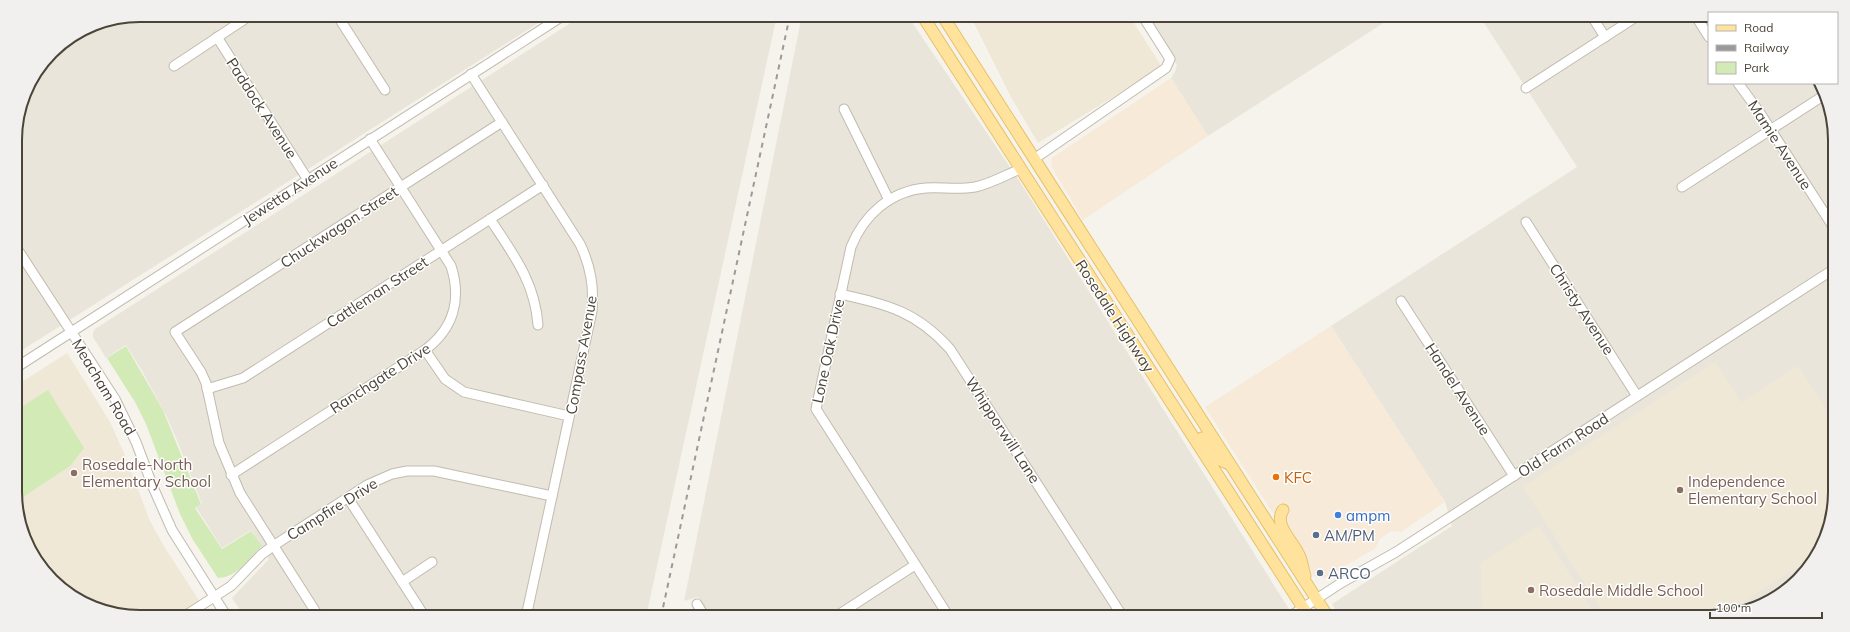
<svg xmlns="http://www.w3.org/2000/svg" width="1850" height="632" viewBox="0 0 1850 632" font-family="Mulish,sans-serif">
	<rect width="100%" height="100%" fill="#f6f3ec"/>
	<g fill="#eae5da">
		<polygon points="140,15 551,15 16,354 15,131 28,84 57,46 92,24"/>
		<polygon points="583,15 777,15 646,617 245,617 232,598 269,559 251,530 222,548 196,507 202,504 177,440 166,415 141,369 126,345 106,358 93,337 93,333 95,329"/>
		<polygon points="802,15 907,15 1020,182 1294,617 711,617 698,597 684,601"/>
		<polygon points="1145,15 1396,15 1208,136 1171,78 1175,72 1177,65"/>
		<polygon points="1479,15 1709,15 1709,83 1820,83 1825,92 1834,123 1835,492 1828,532 1814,562 1786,591 1751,610 1718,617 1340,617 1332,604 1452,526 1445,502 1331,326 1577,167"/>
	</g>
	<g fill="#f7ead8">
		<polygon points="1171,78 1208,136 1083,220 1051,166 1052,158"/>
		<polygon points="1331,326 1445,502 1401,532 1391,531 1380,539 1376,548 1325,578 1313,576 1304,552 1286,523 1272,512 1205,407"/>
	</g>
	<g fill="#efe8d6">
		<polygon points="970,15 1129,15 1162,67 1038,143 1011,97"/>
		<polygon points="67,353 110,422 124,453 150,521 165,548 200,602 177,617 140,617 100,610 46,574 17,516 17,385"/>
		<polygon points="1715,362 1741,402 1798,366 1835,422 1835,492 1828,532 1818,554 1719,617 1606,617 1523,487"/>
		<polygon points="1539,526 1597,617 1482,617 1481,563"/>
	</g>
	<g fill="#d2eab5">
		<path d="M126,346L163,410L201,504L195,508L222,549L251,531L262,546C249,558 237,578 218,578L193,540L180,514L146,424L135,402L107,358Z"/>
		<polygon points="48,390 84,448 70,466 17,501 17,410"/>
	</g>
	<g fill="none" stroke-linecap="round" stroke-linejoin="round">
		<defs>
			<g id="minor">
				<polyline points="337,15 385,90"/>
				<polyline points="1591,15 1605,37"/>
				<polyline points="1695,15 1709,37"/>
				<polyline points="217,37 308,180"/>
				<polyline points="174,66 251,15"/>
				<path d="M471,74L580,244C591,267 594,287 592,311L526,617"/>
				<polyline points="1738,83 1760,113 1834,228"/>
				<polyline points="1526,88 1639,15"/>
				<polyline points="844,109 889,200"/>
				<polyline points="1034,159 1166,68 1170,59 1142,15"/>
				<polyline points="1682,187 1826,94"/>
				<path d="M490,219C513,254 535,282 538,325"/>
				<polyline points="1526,222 1637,396"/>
				<polyline points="16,247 115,399 136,442 153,487 172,530 227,617"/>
				<path d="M840,294C888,305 916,311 950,349L1123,617"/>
				<polyline points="1401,301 1514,476"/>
				<polyline points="425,350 445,379 464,392 569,416"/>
				<polyline points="17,367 564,15"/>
				<polyline points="207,389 243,378 543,185"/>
				<path d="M231,475L425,350C453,329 462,300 451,266L370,139"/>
				<polyline points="348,498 425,617"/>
				<polyline points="402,582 432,562"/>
				<polyline points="697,604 705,617"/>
				<polyline points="183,617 231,586 262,554 273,546 367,485 392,474 407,471 434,471 552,496"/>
				<polyline points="319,617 240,493 219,443 206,383 201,372 175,332 502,122"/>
				<polyline points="835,617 915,565"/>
				<path d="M949,617L816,409L851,247C864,215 890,191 926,188C942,187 958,190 975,187C990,184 1006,175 1020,169"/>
				<polyline points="1289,617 1341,583 1396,552 1834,269"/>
			</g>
			<g id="major">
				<polyline points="922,15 1309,617"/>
				<polyline points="942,15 1328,617"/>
				<polyline points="1202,438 1218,459 1227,463"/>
				<path d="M1283,510C1273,525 1293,541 1299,555C1302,561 1303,570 1305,576"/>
			</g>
		</defs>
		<use href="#minor" stroke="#c2bbae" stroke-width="11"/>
		<use href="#major" stroke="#e6c16a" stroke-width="13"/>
		<use href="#minor" stroke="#fff" stroke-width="9"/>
		<use href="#major" stroke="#ffe39c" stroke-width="11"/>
		<polyline stroke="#9a9a9a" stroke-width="2" stroke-dasharray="5 5" stroke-linecap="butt" points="661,617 790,15"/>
	</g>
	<g fill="#8d6e63" stroke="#fff" stroke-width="1.5">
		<circle cx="74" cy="473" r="4"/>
		<circle cx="1680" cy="490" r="4"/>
		<circle cx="1531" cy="590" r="4"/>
	</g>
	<circle fill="#e8710a" stroke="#fff" stroke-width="1.5" cx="1276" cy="477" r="4"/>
	<circle fill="#3f7fe0" stroke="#fff" stroke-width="1.5" cx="1338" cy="515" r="4"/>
	<g fill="#5c6f8a" stroke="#fff" stroke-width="1.5">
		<circle cx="1316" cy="535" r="4"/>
		<circle cx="1320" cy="573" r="4"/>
	</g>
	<g text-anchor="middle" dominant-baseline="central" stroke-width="3" stroke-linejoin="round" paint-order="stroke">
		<g font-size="15" fill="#4b4439" stroke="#fff">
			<text transform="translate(262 108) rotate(57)">Paddock Avenue</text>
			<text transform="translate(1780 145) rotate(57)">Mamie Avenue</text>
			<text transform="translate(290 191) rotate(-33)">Jewetta Avenue</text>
			<text transform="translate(339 227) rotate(-33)">Chuckwagon Street</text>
			<text transform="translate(377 292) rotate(-33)">Cattleman Street</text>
			<text transform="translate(1582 309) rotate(57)">Christy Avenue</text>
			<text transform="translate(1115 316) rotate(57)">Rosedale Highway</text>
			<text transform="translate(828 351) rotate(-78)">Lone Oak Drive</text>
			<text transform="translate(581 355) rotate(-80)">Compass Avenue</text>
			<text transform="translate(380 378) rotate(-33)">Ranchgate Drive</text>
			<text transform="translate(104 387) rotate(59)">Meacham Road</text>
			<text transform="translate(1458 389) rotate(57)">Handel Avenue</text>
			<text transform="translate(1003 430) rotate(57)">Whipporwill Lane</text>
			<text transform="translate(1563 445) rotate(-33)">Old Farm Road</text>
			<text transform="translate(332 509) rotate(-32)">Campfire Drive</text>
		</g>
		<g font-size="15" fill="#785e54" stroke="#fff" text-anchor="start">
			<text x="82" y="464">Rosedale-North<tspan x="82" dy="17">Elementary School</tspan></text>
			<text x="1688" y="481">Independence<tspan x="1688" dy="17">Elementary School</tspan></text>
			<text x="1539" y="590">Rosedale Middle School</text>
		</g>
		<g font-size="15" fill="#c56008" stroke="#fff" text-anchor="start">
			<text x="1284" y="477">KFC</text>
		</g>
		<g font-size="15" fill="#366cbe" stroke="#fff" text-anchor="start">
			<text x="1346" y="515">ampm</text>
		</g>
		<g font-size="15" fill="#4e5e75" stroke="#fff" text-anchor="start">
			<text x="1324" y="535">AM/PM</text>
			<text x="1328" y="573">ARCO</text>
		</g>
	</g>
	<path d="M0 0H1850V632H0ZM140 22H1710A118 118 0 0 1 1828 140V492A118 118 0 0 1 1710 610H140A118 118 0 0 1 22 492V140A118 118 0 0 1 140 22Z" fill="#f1f0ef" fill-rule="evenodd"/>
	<path fill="none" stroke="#4b4439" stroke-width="2" d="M140 22H1710A118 118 0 0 1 1828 140V492A118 118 0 0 1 1710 610H140A118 118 0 0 1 22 492V140A118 118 0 0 1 140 22Z"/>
	<rect x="1708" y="12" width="130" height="72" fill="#ffffff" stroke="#b7b4b0"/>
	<rect x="1716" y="25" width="20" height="6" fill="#ffe39c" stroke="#b7b4b0"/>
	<text x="1744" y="32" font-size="12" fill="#4b4439">Road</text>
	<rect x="1716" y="45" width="20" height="6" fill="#9a9a9a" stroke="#b7b4b0"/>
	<text x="1744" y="52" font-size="12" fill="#4b4439">Railway</text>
	<rect x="1716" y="62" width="20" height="12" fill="#d2eab5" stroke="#b7b4b0"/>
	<text x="1744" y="72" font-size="12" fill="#4b4439">Park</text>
	<path d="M1710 612v6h112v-6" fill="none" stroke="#4b4439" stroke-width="2"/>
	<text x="1716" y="612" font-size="12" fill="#4b4439" stroke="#ffffff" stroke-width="3" paint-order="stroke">100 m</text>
</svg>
